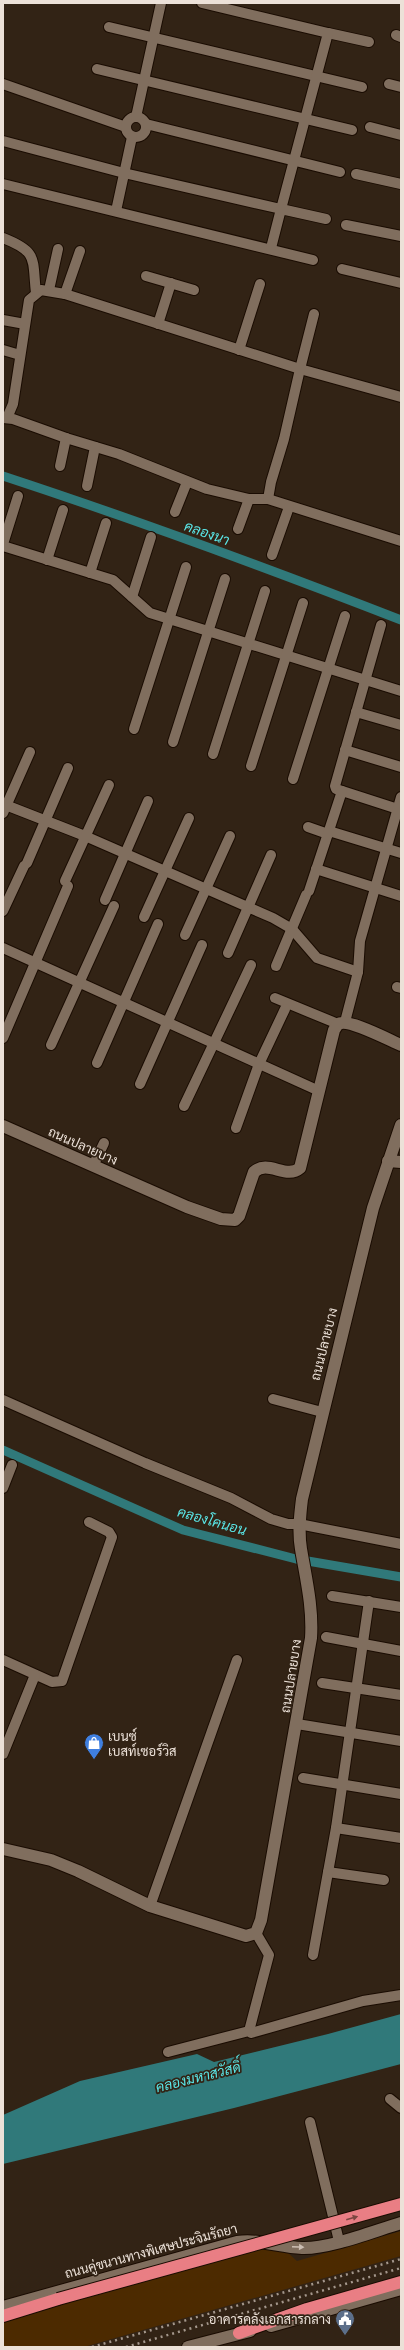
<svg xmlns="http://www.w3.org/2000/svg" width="404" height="2350" viewBox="0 0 404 2350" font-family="'IBM Plex Sans',Sarabun,sans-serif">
	<rect width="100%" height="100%" fill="#322315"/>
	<polygon fill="#4c2a00" points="401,2231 401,2256 84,2347 3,2347 3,2322 243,2245 287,2252 297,2261"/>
	<polygon fill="#30797a" points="401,2014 401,2064 234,2108 3,2164 3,2115 80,2081 197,2054 214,2062 328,2034"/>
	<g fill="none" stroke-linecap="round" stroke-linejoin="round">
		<g stroke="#30797a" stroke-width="9">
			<path d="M3,476C137,520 270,569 401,620"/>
			<polyline points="3,1450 183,1530 296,1559 401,1577"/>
		</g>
		<defs>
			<g id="street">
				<polyline points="109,27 362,87"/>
				<polyline points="328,33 369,42"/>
				<polyline points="396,35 401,37"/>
				<polyline points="97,69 352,130"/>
				<polyline points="3,84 126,127"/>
				<polyline points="389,84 401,87"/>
				<circle cx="136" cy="127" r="10"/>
				<polyline points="136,117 161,3"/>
				<polyline points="146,124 340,172"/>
				<polyline points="370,127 401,135"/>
				<polyline points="3,141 124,173 281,209 328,33 202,3"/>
				<polyline points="356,174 401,184"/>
				<polyline points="3,184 313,260"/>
				<polyline points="116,211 132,137"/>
				<polyline points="346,225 401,236"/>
				<path d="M3,238C39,252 32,259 36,293"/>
				<polyline points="271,248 281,209 326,219"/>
				<polyline points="342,269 401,283"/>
				<polyline points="146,276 194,290"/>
				<polyline points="49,290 58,249"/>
				<polyline points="65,294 80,251"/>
				<polyline points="314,314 300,369 401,397"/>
				<polyline points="3,320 25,324"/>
				<polyline points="158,324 171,283"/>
				<polyline points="3,350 20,355"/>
				<polyline points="239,350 260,284"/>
				<polyline points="3,418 13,419 66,438 119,454 207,489 249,499 268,499 401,541"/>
				<polyline points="7,418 13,404 29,300 41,290 65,294 300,369 284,439 271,482 268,499"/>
				<polyline points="60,466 66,438"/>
				<polyline points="87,486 95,447"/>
				<polyline points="175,512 187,482"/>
				<polyline points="238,529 249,499"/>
				<polyline points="3,544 18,496"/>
				<polyline points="3,546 113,580 150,613 401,691"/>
				<polyline points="272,555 289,507"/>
				<polyline points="47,560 63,510"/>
				<polyline points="90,573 106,523"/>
				<polyline points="132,597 151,537"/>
				<polyline points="381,625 335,786 336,789 401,810"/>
				<polyline points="356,712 401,725"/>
				<polyline points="134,729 186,567"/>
				<polyline points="173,742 225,579"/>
				<polyline points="345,750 401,767"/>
				<polyline points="213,754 265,591"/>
				<polyline points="251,766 303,603"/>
				<polyline points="293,779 345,616"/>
				<polyline points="3,804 85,836 273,918 292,929 317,958 358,972"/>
				<polyline points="3,813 30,752"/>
				<polyline points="308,827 328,834"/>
				<polyline points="329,831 401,853"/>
				<polyline points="27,863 68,768"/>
				<polyline points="316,869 401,896"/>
				<polyline points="65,881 109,785"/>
				<polyline points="309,891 342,791"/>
				<polyline points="105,900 148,801"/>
				<polyline points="3,911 24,866"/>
				<polyline points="144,917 189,818"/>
				<polyline points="185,935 230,836"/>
				<polyline points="3,948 317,1090"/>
				<polyline points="228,953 271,855"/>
				<polyline points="276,966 306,895"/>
				<polyline points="397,987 401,988"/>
				<polyline points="275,998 338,1024"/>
				<polyline points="345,1022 358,972 360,941 401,797"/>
				<polyline points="3,1038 68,886"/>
				<polyline points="51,1045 114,906"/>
				<polyline points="97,1063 158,924"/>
				<polyline points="140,1084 202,945"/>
				<polyline points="184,1106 251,965"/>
				<polyline points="236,1128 259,1064 285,1009"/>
				<polyline points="93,1166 104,1143"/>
				<polyline points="273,1399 322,1412"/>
				<polyline points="3,1400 145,1463 231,1498 271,1519 288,1524 299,1524 401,1544"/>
				<polyline points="3,1488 12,1465"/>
				<polyline points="332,1596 401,1607"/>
				<polyline points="326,1637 401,1651"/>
				<polyline points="3,1660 52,1682 62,1681 112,1537 109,1532 89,1522"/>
				<polyline points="322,1683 401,1695"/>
				<polyline points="297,1724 401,1741"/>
				<polyline points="3,1754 35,1675"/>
				<polyline points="303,1778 401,1794"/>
				<polyline points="336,1828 401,1838"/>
				<polyline points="328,1872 384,1880"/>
				<polyline points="150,1906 237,1660"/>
				<polyline points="313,1955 336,1828 369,1601"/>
				<polyline points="249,2031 269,1955 256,1933"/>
				<polyline points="168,2052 249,2031 251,2033 363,2001 401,1995"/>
				<polyline points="390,2099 401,2108"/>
				<polyline points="310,2122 339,2241"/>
			</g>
			<g id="secondary">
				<path d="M3,1126L187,1207L221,1219L235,1220L239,1216L254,1172C268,1159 286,1180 300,1168L334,1030L338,1024C348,1018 389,1040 401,1045"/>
				<polyline points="388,1161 401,1162"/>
				<path d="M3,1849L51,1860L78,1871L150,1906L246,1936L256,1933L261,1920L311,1638C313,1607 306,1579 301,1549C298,1532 300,1515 302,1499L373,1208L401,1125"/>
				<path d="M3,2307L237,2242C260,2239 279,2247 302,2248C329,2249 374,2231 401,2223"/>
				<polyline points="271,2326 401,2289"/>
				<polyline points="188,2347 250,2331"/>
			</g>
			<g id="highway">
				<polyline points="3,2316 58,2299"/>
				<polyline points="239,2333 307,2309 401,2282"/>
			</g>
		</defs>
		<use href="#street" stroke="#1a0c02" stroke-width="12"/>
		<use href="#secondary" stroke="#1a0c02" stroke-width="14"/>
		<use href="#highway" stroke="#1a0c02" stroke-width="14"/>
		<use href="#street" stroke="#806e5e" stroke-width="10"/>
		<use href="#secondary" stroke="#806e5e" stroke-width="12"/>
		<use href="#highway" stroke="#e97e84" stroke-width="12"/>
		<g stroke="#a4978c" stroke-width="2.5" stroke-dasharray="2 4" stroke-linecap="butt">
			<polyline points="92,2347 401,2259"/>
			<polyline points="126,2347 401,2268"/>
		</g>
		<defs>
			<polyline id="highway-bridge" points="58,2299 401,2204"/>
		</defs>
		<use href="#highway-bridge" stroke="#1a0c02" stroke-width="14" stroke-linecap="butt"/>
		<use href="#highway-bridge" stroke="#e97e84" stroke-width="12"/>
	</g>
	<defs><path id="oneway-solid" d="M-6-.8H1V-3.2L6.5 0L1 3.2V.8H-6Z"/></defs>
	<use fill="#7b4741" href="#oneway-solid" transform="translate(352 2218) rotate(-16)"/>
	<use fill="#ccbeb3" href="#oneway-solid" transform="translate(298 2247) rotate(3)"/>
	<defs>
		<symbol id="shop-pin" viewBox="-11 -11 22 30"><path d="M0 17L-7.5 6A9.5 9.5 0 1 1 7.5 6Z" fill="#3f7fe0" stroke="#322315"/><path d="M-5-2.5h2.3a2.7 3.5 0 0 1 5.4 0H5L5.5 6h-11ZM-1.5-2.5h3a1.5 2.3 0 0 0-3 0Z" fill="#fff"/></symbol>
		<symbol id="civic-pin" viewBox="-11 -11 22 30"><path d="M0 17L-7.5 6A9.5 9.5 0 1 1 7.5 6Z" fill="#5c6f8a" stroke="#322315"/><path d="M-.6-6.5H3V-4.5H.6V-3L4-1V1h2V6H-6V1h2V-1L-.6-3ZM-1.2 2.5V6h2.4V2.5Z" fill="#fff"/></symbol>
	</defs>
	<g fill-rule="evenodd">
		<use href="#shop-pin" x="83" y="1732" width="22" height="30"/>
		<use href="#civic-pin" x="334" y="2308" width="22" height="30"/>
	</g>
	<g text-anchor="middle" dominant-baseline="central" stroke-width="3.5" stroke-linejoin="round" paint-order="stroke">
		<g font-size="13" fill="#ece1d8" stroke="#322315">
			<text transform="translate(83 1146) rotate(24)">ถนนปลายบาง</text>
			<text transform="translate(324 1344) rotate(-76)">ถนนปลายบาง</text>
			<text transform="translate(291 1676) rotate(-81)">ถนนปลายบาง</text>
			<text transform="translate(151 2251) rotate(-15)">ถนนคู่ขนานทางพิเศษประจิมรัถยา</text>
		</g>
		<g font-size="13" fill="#ece1d8" stroke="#322315" text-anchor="start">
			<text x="108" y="1736">เบนซ์<tspan x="108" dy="15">เบสท์เซอร์วิส</tspan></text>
			<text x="331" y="2319" text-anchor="end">อาคารคลังเอกสารกลาง</text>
		</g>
		<g font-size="14" font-style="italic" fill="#5ae6e7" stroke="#322315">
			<text transform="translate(207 533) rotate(19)">คลองนา</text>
			<text transform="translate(212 1521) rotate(16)">คลองโคนอน</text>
			<text transform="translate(198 2077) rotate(-14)">คลองมหาสวัสดิ์</text>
		</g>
	</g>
	<rect width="404" height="2350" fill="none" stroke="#ece1d8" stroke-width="8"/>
</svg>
